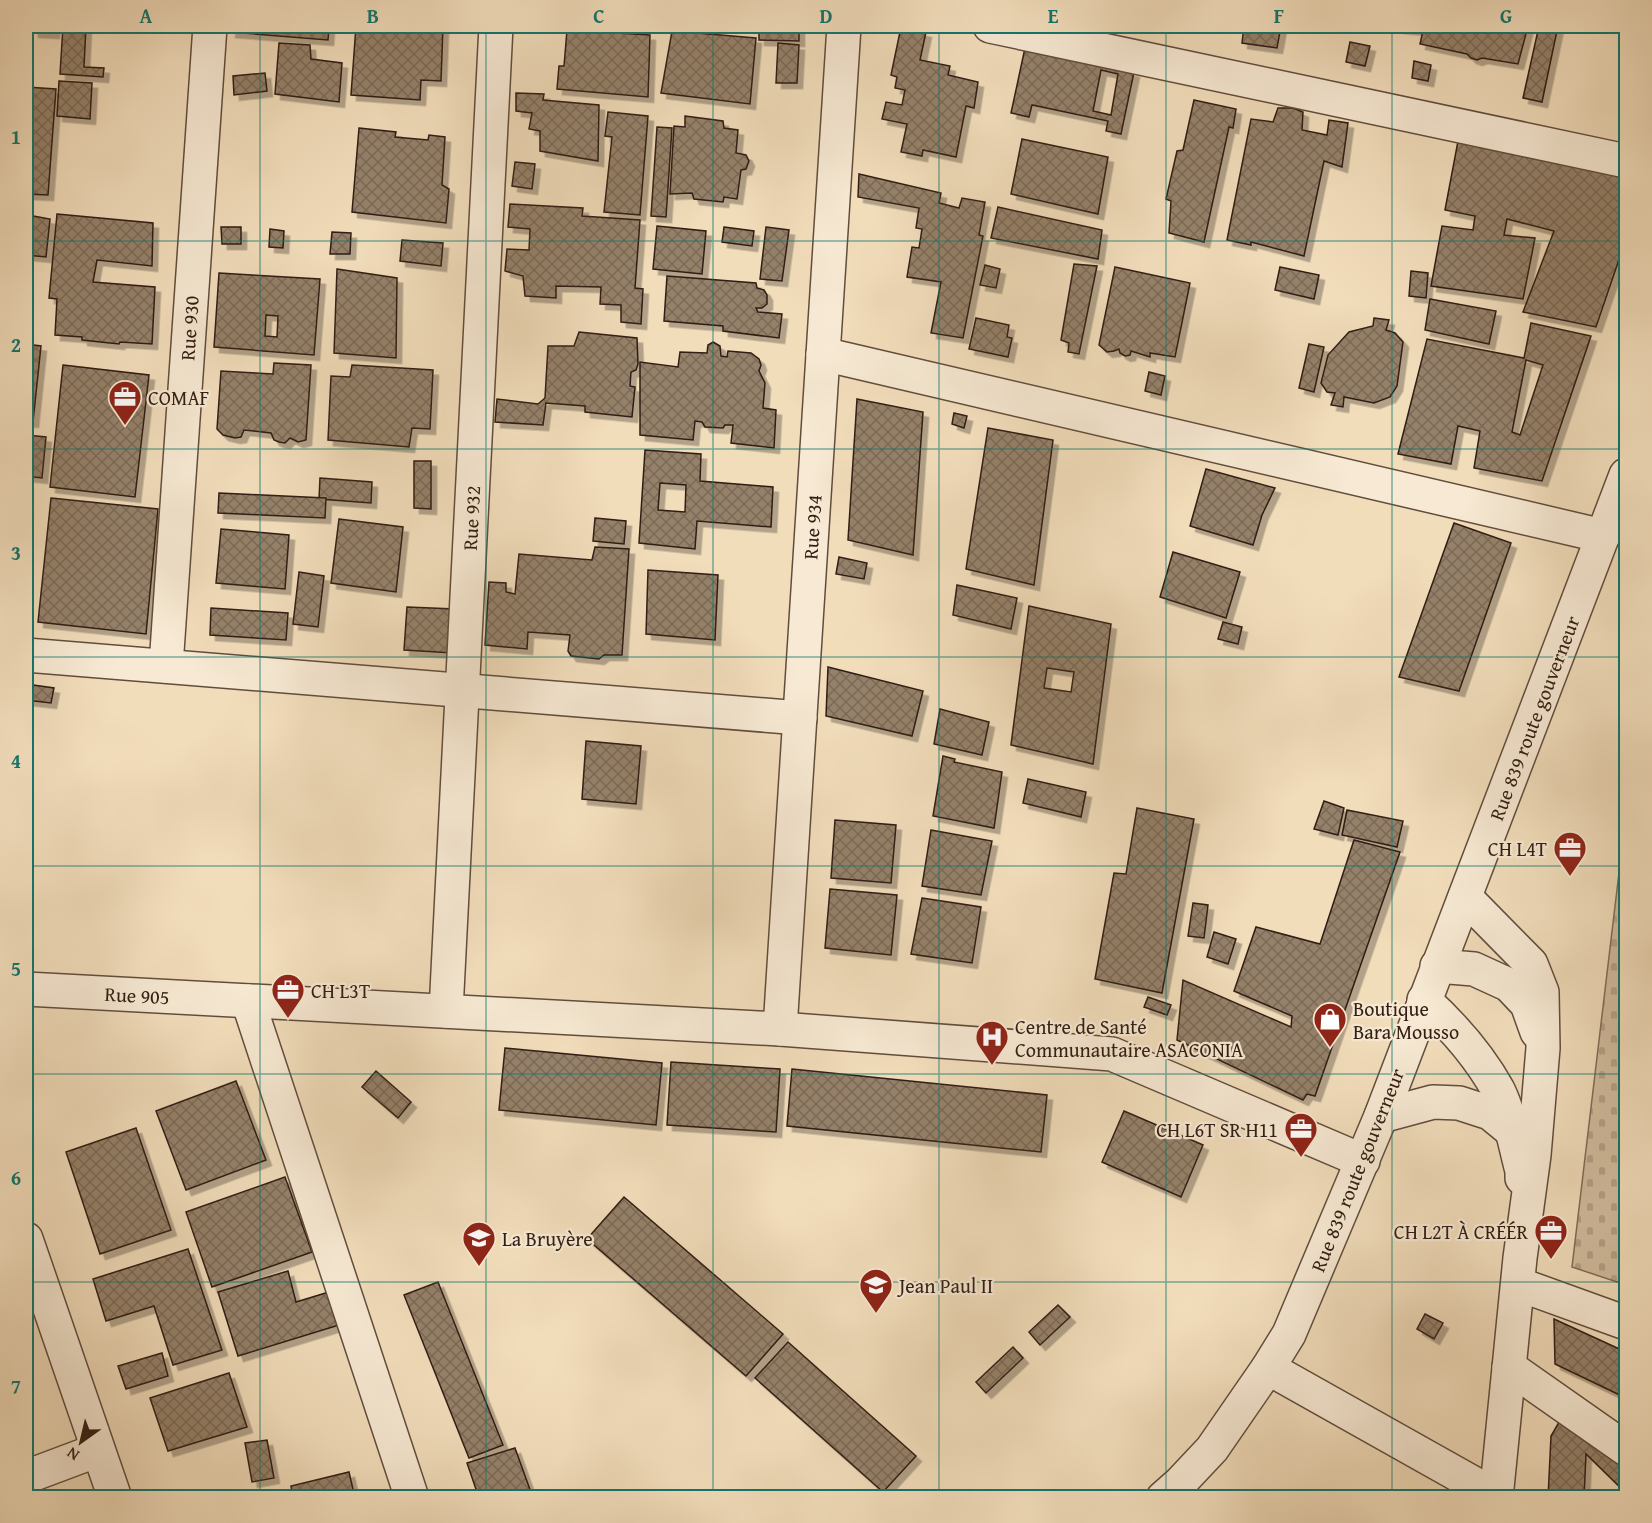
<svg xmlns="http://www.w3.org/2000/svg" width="1652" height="1523" viewBox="0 0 1652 1523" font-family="'Gentium Book Plus',serif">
	<defs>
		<pattern id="cemetery-stones" width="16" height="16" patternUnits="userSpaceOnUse" patternTransform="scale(1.5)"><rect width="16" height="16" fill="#d1bc9e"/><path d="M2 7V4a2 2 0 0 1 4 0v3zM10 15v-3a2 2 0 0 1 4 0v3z" fill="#b4a187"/></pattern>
		<pattern id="building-cross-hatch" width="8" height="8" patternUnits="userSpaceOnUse" patternTransform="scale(1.5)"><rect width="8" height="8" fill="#95816a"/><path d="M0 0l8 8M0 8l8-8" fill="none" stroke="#7a6956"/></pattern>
		<filter id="shadow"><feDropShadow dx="5.5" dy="5.5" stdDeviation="0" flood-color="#0004"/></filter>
	</defs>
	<rect width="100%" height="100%" fill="#f2ddbb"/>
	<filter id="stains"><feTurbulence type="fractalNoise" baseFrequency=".00333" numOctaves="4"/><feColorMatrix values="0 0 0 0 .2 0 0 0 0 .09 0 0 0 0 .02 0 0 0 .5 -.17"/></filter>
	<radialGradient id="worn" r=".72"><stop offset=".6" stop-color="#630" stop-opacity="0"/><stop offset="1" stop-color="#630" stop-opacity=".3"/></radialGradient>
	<polygon fill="url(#cemetery-stones)" stroke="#816c58" stroke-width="1.5" points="1626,814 1626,1285 1572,1267"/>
	<g fill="url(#building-cross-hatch)" stroke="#311d13" stroke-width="1.5" fill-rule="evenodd" filter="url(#shadow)">
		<polygon points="29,26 54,26 54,33 33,32 33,26"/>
		<polygon points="63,26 86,26 84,67 104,68 103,77 60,74"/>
		<polygon points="231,26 329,26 328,40 230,32"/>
		<polygon points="356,26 443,26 441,81 421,80 420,100 351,95"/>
		<polygon points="759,26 799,26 799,41 759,40"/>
		<polygon points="1240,26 1281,26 1277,48 1242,43 1244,26"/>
		<polygon points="1400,26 1420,26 1420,30 1399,28"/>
		<polygon points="1424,26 1528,26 1518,64 1482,58 1477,60 1471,58 1467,54 1420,44"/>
		<polygon points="1539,26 1558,26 1542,102 1523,98"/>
		<polygon points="901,27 926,32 920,60 950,66 948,75 978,82 974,108 966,106 956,157 923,150 922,156 901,152 907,124 882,119 886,102 902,105 905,90 895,88 897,77 891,75"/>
		<polygon points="567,30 650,35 648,97 557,89 559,66 564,66"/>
		<polygon points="672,31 756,38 750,104 661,93"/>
		<polygon points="1350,42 1370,46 1365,66 1346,62"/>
		<polygon points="279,43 310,45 311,59 342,63 339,102 275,94"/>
		<polygon points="778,43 799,45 797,83 776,83"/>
		<path d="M1025,48L1134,72L1121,134L1106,131L1108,121L1032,105L1029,117L1011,113ZM1101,70L1118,74L1111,115L1093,111Z"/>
		<polygon points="1414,61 1431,65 1428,81 1412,78"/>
		<polygon points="265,73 267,91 234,95 233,76"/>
		<polygon points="59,81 92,83 90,119 57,116"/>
		<polygon points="26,87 56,89 48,195 26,194"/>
		<polygon points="516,93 544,94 543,100 599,105 598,161 540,151 540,131 529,129 532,113 516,111"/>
		<polygon points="1194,100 1236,109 1233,128 1229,127 1204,242 1169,233 1171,201 1166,199 1177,151 1183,150"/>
		<polygon points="1278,108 1293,108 1303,112 1302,130 1327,135 1329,120 1348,123 1342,167 1324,161 1304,256 1251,242 1251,245 1227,240 1251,119 1273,122"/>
		<polygon points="608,112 648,116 640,215 604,212 612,137 605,136"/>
		<polygon points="685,116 723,121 724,128 738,130 736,153 746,155 749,161 746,169 741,170 737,199 724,197 723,202 694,199 692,193 670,194 674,126 685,127"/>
		<polygon points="657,127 672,128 666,217 651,216"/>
		<polygon points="359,128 396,132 395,137 428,140 429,135 445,137 442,185 449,189 446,223 352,212"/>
		<polygon points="1022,139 1108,157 1098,214 1011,194"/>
		<polygon points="1458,141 1626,168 1626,239 1596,327 1523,312 1554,231 1507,219 1504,235 1535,238 1523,299 1431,286 1442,226 1473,230 1475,216 1445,210"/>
		<polygon points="515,162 535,164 532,189 512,186"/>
		<polygon points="859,174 941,193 939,203 959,208 962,198 985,202 979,235 983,236 963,338 931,333 941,282 907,277 912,247 919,248 922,229 916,228 919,208 858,197"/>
		<polygon points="510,204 583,208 582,216 640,220 635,288 643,289 641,324 621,322 621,305 600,304 601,287 556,286 556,298 525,296 523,276 505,271 507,249 529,250 530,229 508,227"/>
		<polygon points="26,207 28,215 50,219 46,257 26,255"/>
		<polygon points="998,207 1102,230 1098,259 991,238"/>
		<polygon points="57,214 153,223 152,266 97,260 93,282 155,287 152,344 120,342 119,344 82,340 82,337 55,335 57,299 49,298"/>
		<polygon points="657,226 706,231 702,274 653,269"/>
		<polygon points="221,227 241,227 241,244 222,244"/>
		<polygon points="724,227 754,231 752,246 722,242"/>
		<polygon points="766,227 789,230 782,281 760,279"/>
		<polygon points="270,229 284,231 283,248 269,247"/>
		<polygon points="332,232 351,233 350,254 330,254"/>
		<polygon points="402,240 443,243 441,266 400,261"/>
		<polygon points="1074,264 1097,266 1079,354 1068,352 1069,343 1061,340"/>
		<polygon points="985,265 1000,269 996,288 980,285"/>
		<polygon points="1115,267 1190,283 1175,357 1150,353 1150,357 1131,351 1130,355 1125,356 1120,353 1119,349 1114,351 1107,352 1099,345"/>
		<polygon points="1280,267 1319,275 1314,299 1275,290"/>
		<polygon points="337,269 397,278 396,358 334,353"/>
		<polygon points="1411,271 1428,273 1426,298 1409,296"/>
		<path d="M219,273L320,279L314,355L214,347ZM266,315L278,316L277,337L265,336Z"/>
		<polygon points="667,276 756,283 757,288 764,290 767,295 767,304 762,308 756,308 758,312 782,314 779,338 723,331 723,326 664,321"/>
		<polygon points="1430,299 1496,311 1489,344 1425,330"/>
		<polygon points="976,318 1009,325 1007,337 1012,338 1008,357 969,349"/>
		<polygon points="1374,318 1389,320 1386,330 1395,333 1403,342 1397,386 1390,397 1374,403 1344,397 1343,407 1331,405 1335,393 1327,392 1321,383 1328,355 1349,332 1373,326"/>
		<path d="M1531,323L1591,336L1542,481L1474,468L1480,431L1458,426L1451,464L1398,454L1427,339L1524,358ZM1526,360L1543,365L1520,435L1512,432Z"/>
		<polygon points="579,332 637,338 638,364 636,370 631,372 630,386 635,387 632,417 585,412 585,406 546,403 543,425 495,422 497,399 538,404 545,398 548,346 574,346"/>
		<polygon points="713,342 720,346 721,356 727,357 728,351 751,353 759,359 761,365 759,371 765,383 763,408 776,410 774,448 731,443 733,425 725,425 723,428 705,427 702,422 695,421 693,440 640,435 640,362 678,367 680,352 707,353 708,345"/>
		<polygon points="26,344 41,346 33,422 26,421"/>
		<polygon points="1309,344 1324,347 1314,392 1299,388"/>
		<polygon points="274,363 311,365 306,440 298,442 290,438 285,443 279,442 274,440 271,433 244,430 241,437 235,438 223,435 217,429 221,371 273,374"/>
		<polygon points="63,365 149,375 135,497 50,487"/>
		<polygon points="352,365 433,370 430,429 412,428 409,447 328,440 331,376 350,377"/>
		<polygon points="1149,372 1165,376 1161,395 1145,391"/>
		<polygon points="857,399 923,412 913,555 848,540"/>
		<polygon points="954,413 967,416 964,428 952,424"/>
		<polygon points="988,428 1053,440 1034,585 966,569"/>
		<polygon points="26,435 46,437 42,478 26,476"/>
		<path d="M645,450L701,454L700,481L773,487L771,527L697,521L695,549L639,543ZM660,483L686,485L685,512L658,510Z"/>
		<polygon points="414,461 431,461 431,509 414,508"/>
		<polygon points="1206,469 1275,488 1262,515 1253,545 1190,526"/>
		<polygon points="320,478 372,482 371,503 319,499"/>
		<polygon points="219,493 326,498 325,518 218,513"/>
		<polygon points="51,498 158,509 146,634 38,622"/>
		<polygon points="595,518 626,521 624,544 593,541"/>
		<polygon points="339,519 403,527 396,592 331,583"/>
		<polygon points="1454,523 1511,543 1459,691 1399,677"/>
		<polygon points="221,529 289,535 285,589 216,583"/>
		<polygon points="595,547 629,549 622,655 604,655 599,659 571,656 568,651 570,635 528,632 527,649 485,645 489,582 506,583 506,592 515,594 519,554 592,560"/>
		<polygon points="1173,552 1240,572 1226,618 1160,597"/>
		<polygon points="839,557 867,563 864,579 836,574"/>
		<polygon points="648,570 718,575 715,640 646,634"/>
		<polygon points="299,572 324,576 318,627 293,624"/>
		<polygon points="957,585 1017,598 1011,629 953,615"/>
		<path d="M1029,606L1111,624L1093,764L1011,745ZM1047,668L1074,672L1071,692L1044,688Z"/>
		<polygon points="407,607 455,609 453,653 404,650"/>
		<polygon points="211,608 288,613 286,640 210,635"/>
		<polygon points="1223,622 1242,627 1238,644 1218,639"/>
		<polygon points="828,667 923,691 912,736 826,716"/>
		<polygon points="26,684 54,688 51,703 26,700"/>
		<polygon points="940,709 989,722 982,755 934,744"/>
		<polygon points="586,741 641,746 636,804 582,799"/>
		<polygon points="943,756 955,759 954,762 1002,772 994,828 933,816"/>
		<polygon points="1028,779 1086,792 1081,817 1023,803"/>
		<polygon points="1324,801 1344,808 1338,835 1314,829"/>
		<polygon points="1137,808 1194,819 1162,993 1095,979 1114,873 1126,874"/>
		<polygon points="1347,810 1403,821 1397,847 1342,835"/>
		<polygon points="835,820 896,825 891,883 831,878"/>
		<polygon points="931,830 992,841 981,895 922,886"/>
		<polygon points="1354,840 1400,852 1315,1096 1307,1094 1303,1100 1177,1040 1183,980 1291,1027 1292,1016 1234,991 1256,927 1320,944"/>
		<polygon points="830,889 897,895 891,955 825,948"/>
		<polygon points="922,898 981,907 972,963 911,954"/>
		<polygon points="1193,903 1208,905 1204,938 1188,936"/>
		<polygon points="1214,932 1236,939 1228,964 1207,957"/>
		<polygon points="1148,997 1171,1005 1167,1015 1144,1007"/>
		<polygon points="505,1048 662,1063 656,1125 499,1110"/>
		<polygon points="671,1062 780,1069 776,1132 667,1125"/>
		<polygon points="792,1069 1047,1095 1041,1152 787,1126"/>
		<polygon points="376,1071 411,1102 398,1118 362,1087"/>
		<polygon points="236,1081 266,1160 186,1190 156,1111"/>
		<polygon points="1124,1111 1203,1145 1181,1197 1102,1162"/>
		<polygon points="136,1128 171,1230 100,1254 66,1152"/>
		<polygon points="285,1177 312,1252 212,1287 186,1212"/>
		<polygon points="624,1197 783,1334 746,1376 587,1239"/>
		<polygon points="188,1249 222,1350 173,1365 154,1306 106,1321 93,1279"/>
		<polygon points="288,1271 296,1302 329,1292 339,1325 238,1356 218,1292"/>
		<polygon points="438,1282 503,1445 469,1458 404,1295"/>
		<polygon points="1058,1305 1070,1317 1040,1345 1029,1332"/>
		<polygon points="1425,1314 1443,1323 1434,1339 1417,1329"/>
		<polygon points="1554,1319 1626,1352 1626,1398 1555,1364"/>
		<polygon points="788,1342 916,1456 883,1492 755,1378"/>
		<polygon points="1013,1347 1023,1358 986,1393 976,1382"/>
		<polygon points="162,1353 168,1376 126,1389 118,1366"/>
		<polygon points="229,1373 247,1427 168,1451 150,1398"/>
		<polygon points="1562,1417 1626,1458 1626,1493 1586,1454 1584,1498 1548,1498 1551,1436"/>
		<polygon points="267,1440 274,1478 252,1482 245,1443"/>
		<polygon points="515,1448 533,1498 479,1498 467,1463"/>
		<polygon points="349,1472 355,1498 293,1498 291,1486"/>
	</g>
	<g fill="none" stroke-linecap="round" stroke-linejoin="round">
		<defs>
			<g id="minor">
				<polyline points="990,26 1626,161"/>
				<polyline points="823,354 1603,536"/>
				<polyline points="26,655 800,718"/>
				<polyline points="166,666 210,26"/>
				<polyline points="1465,897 1531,964 1542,992 1543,1048 1534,1155 1520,1258 1496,1498"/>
				<polyline points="1437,966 1474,969 1509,985 1527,1004 1537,1032"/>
				<polyline points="26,989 780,1029 1112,1054 1363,1161"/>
				<path d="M1424,1000C1454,1027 1478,1054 1498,1090C1510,1114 1515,1145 1522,1171V1178"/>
				<polyline points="248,1001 412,1498"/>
				<polyline points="446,1011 496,26"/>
				<polyline points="780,1029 844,26"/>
				<polyline points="1381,1116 1433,1102 1459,1103 1490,1113 1512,1131"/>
				<polyline points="26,1239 115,1498"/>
				<polyline points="1518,1284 1626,1323"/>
				<polyline points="1509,1367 1626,1449"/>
				<polyline points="1268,1368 1496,1496"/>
				<polyline points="26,1477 98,1450"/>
				<polyline points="1163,1498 1180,1483 1212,1449 1268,1368 1289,1334 1381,1116 1626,475"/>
			</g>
		</defs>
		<use href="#minor" stroke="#614d3d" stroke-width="36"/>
		<use href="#minor" stroke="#f7e9d3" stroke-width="33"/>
	</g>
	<path fill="none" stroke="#0f766e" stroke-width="1.5" stroke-opacity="0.55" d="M260,26V1498M486,26V1498M713,26V1498M939,26V1498M1166,26V1498M1392,26V1498M26,241H1626M26,449H1626M26,657H1626M26,866H1626M26,1074H1626M26,1282H1626"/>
	<defs>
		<symbol id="office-pin" viewBox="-11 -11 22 30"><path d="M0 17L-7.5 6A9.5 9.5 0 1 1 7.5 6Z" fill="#8f2418" stroke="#f7e9d3"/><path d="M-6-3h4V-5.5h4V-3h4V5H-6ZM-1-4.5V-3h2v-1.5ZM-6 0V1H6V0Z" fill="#fff"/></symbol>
		<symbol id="shop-pin" viewBox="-11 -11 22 30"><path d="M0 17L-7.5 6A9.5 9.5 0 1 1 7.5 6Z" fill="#8f2418" stroke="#f7e9d3"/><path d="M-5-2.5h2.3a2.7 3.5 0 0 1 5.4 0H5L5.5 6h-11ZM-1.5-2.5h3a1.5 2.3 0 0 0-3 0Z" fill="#fff"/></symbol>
		<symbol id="hospital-pin" viewBox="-11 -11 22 30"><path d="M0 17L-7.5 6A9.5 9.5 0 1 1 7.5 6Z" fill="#8f2418" stroke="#f7e9d3"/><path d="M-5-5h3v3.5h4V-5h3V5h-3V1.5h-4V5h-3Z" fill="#fff"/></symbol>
		<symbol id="school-pin" viewBox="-11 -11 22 30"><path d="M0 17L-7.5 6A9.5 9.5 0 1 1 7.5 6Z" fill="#8f2418" stroke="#f7e9d3"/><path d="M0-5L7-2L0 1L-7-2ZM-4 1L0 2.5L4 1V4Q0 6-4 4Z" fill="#fff"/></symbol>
	</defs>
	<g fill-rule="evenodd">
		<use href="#office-pin" x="106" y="378" width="38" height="52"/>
		<use href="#office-pin" x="1551" y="829" width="38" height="52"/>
		<use href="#office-pin" x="269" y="971" width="38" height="52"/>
		<use href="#shop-pin" x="1311" y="1000" width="38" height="52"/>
		<use href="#hospital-pin" x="973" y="1018" width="38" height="52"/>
		<use href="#office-pin" x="1282" y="1110" width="38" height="52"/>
		<use href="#office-pin" x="1532" y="1212" width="38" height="52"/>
		<use href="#school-pin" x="460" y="1219" width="38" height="52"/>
		<use href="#school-pin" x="857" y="1266" width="38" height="52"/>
	</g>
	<g text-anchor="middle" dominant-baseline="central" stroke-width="4.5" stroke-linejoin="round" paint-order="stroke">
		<g font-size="20" fill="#311d13" stroke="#f7e9d3">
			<text transform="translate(189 328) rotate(-86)">Rue 930</text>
			<text transform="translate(471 518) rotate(-87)">Rue 932</text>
			<text transform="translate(812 527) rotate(-86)">Rue 934</text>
			<text transform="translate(1534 718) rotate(-69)">Rue 839 route gouverneur</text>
			<text transform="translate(137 995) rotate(3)">Rue 905</text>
			<text transform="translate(1357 1170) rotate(-68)">Rue 839 route gouverneur</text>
		</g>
		<g font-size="20" fill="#311d13" stroke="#f7e9d3" text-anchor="start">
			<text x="148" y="397">COMAF</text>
			<text x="1547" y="848" text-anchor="end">CH L4T</text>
			<text x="311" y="990">CH L3T</text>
			<text x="1353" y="1008">Boutique<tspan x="1353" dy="23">Bara Mousso</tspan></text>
			<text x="1015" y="1026">Centre de Santé<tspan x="1015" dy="23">Communautaire ASACONIA</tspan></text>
			<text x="1278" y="1129" text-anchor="end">CH L6T SR H11</text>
			<text x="1528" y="1231" text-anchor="end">CH L2T À CRÉÉR</text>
			<text x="502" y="1238">La Bruyère</text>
			<text x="899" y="1285">Jean Paul II</text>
		</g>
	</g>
	<rect width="1652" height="1523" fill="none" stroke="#f2ddbb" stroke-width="66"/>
	<g transform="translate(81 1442) rotate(214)" stroke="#f7e9d3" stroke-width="4.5" paint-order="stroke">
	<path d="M0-4.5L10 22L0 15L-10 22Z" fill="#311d13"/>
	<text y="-9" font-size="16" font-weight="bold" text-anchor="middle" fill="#311d13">N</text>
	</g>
	<rect x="33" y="33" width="1586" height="1457" fill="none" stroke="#0f766e" stroke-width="2"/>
	<g font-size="20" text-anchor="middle" font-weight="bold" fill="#0f766e">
		<text x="146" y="23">A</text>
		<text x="373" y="23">B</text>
		<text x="599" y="23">C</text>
		<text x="826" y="23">D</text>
		<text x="1053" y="23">E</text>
		<text x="1279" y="23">F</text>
		<text x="1506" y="23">G</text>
		<text x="16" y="144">1</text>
		<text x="16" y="352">2</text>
		<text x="16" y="560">3</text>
		<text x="16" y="768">4</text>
		<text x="16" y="976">5</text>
		<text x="16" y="1185">6</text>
		<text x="16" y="1393">7</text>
	</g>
	<rect width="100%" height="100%" filter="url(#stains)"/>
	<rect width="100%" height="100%" fill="url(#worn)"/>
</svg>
